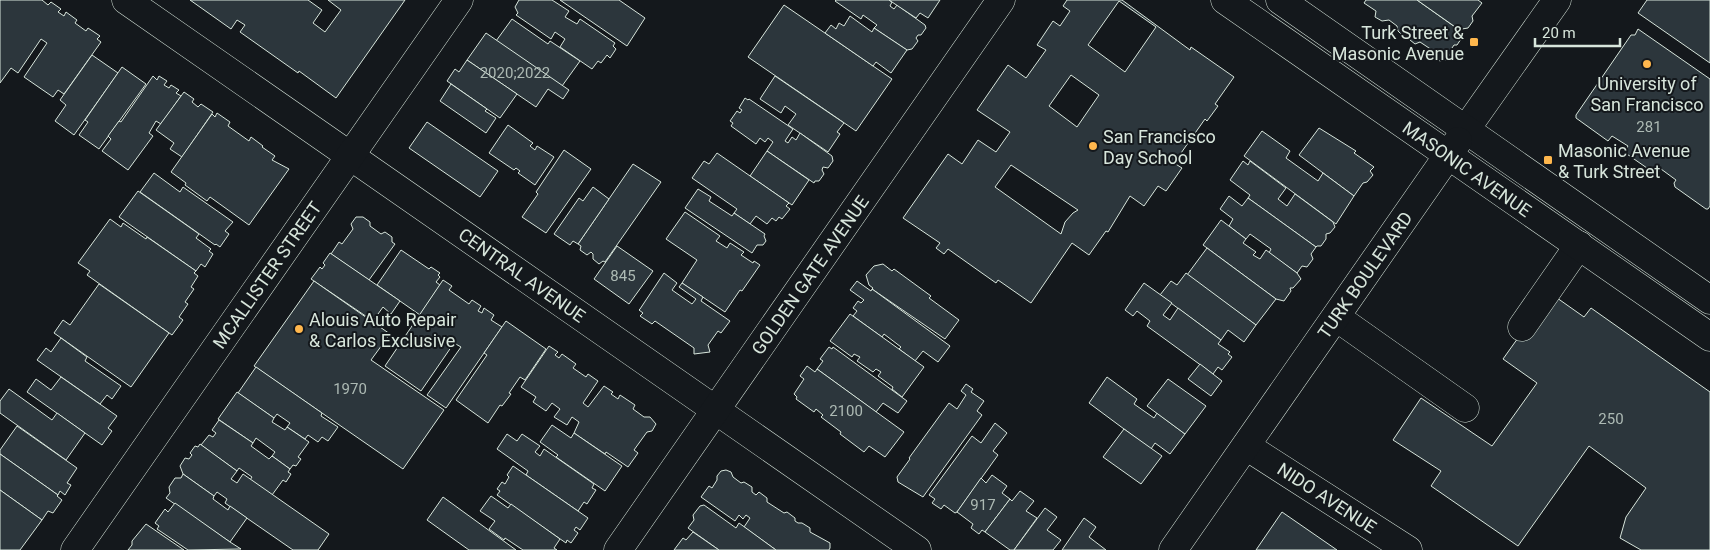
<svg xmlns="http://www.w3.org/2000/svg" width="1710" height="550" viewBox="0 0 1710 550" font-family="Roboto,sans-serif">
	<rect width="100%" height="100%" fill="#14181c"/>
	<g fill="#2c363c" stroke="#d8e6dc" fill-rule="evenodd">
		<polygon points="0,0 42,0 48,5 51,2 61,9 58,12 64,16 66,12 77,20 75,23 86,31 88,28 100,36 97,39 101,42 64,94 58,90 53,97 24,77 47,43 41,39 18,73 11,68 0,83"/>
		<polygon points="190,0 308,0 322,10 313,23 325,32 341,10 328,0 405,0 336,98 299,71 298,73 240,32 245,25 237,20 231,29"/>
		<polygon points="519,0 552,0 569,11 565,17 577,24 580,19 615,43 613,46 616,49 610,58 607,55 601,63 598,61 592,69 560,47 565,39 555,32 551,39 516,15 518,13 515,7"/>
		<polygon points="560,0 619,0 645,18 627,46"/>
		<polygon points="836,0 889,0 892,2 890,6 894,9 897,5 925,25 926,28 921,35 918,35 916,38 918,41 912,49 907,50 874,28 877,25 863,15 861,19 835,1"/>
		<polygon points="889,0 940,0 928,18 920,13 916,18"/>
		<path d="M1067,0H1122L1190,50L1191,47L1234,77L1215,104L1218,106L1207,121L1205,119L1174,163L1182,168L1166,191L1158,186L1144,206L1130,196L1108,232L1106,231L1089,255L1072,243L1031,303L998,280L996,283L948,249L944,254L936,248L940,243L903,218L948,154L962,164L978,140L996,152L1010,132L977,110L1008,65L1026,78L1046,50L1037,45L1053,21L1060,26L1070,11L1063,6ZM1119,1L1156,27L1125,72L1088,45ZM1071,75L1099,95L1077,127L1049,106ZM1011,165L1078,210L1073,213L1065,222L1061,234L995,187Z"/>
		<polygon points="1366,0 1417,0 1462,32 1461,34 1463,36 1457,45 1454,45 1452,48 1453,50 1446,60 1440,61 1431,55 1432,50 1420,42 1415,44 1410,40 1411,35 1407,33 1402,35 1398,31 1397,26 1389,20 1382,21 1375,17 1376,11 1364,3"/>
		<polygon points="1417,0 1478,0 1482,3 1472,16 1473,21 1468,28 1462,29 1461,31"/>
		<polygon points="1647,0 1710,0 1710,63 1638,13"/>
		<polygon points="784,5 892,79 856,131 748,57"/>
		<polygon points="850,16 872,32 874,28 907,50 891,73 876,62 873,66 825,33 831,25 836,29 839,23 844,26"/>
		<polygon points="512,19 548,44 550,41 580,61 562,86 496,41"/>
		<polygon points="1638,29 1710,79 1710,206 1708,209 1706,209 1675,187 1674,183 1676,180 1661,169 1657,175 1624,152 1628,146 1612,136 1608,141 1576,118 1576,115 1631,35 1635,35"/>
		<polygon points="486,33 569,90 563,99 548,89 536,107 467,60"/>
		<polygon points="92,55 118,73 74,135 55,121 66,105 60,100"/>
		<polygon points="467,60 517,94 500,118 447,81 455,69 459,72"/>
		<polygon points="122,67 146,84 99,149 79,135 88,122 85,120"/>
		<polygon points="153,76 157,80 159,76 167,81 164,85 169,88 171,85 179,90 176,93 181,96 161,124 156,121 149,133 153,136 128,170 102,151 111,139 108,136 119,121 121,122"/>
		<polygon points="775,76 844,123 837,132 840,134 828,152 788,125 796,114 785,106 781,113 760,99"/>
		<polygon points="451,84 487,109 485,111 496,118 486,133 440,101"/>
		<polygon points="184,92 194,99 192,102 198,107 201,104 213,112 182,157 170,149 174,143 156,130"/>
		<polygon points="745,98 748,100 749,99 793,129 785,141 788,143 792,137 796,140 800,133 832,156 833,161 828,168 823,167 822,170 824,174 819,181 815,181 814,183 767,151 773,142 768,138 765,142 760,138 756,144 731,126 733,123 730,121 737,111 740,113 742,110 739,108"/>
		<polygon points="217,113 230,122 228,126 249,141 251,137 263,146 262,147 275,156 272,160 289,169 249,225 210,197 207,201 185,185 186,183 171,172 212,114 215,117"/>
		<polygon points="427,122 498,171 480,197 409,148"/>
		<polygon points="508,125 533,143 530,146 535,150 537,146 554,157 535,185 518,173 520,171 516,168 514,170 489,153"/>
		<polygon points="1319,128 1356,151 1354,153 1374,167 1370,171 1373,175 1367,182 1363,183 1354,196 1299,155"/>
		<polygon points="1262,131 1290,151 1286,158 1318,181 1323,173 1354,196 1336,224 1244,156"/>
		<polygon points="564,150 591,169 546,233 522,217 538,194 536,192"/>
		<polygon points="767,151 809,180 792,205 750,176"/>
		<polygon points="717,153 789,203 786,206 790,209 782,219 779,217 776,221 772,218 767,224 756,216 750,224 734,213 737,209 692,178 704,161 709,164"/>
		<polygon points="1243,161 1248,165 1250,161 1286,188 1278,199 1287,206 1295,194 1333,222 1335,227 1330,233 1326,234 1326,239 1321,246 1317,246 1316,247 1248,198 1250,195 1230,180"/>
		<polygon points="633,164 661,182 605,262 603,261 599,264 593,259 593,254 591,252 587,255 580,250 581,246 578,244"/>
		<polygon points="154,173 180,192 183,187 233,222 225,231 229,234 220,247 216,244 215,245 140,192"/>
		<polygon points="593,187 609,199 578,244 573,241 570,245 554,234 579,198 583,201"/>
		<polygon points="698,189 711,197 709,201 732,216 734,213 765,234 764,236 766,241 763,245 757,245 752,253 685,208"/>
		<polygon points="138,191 199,234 196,238 211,249 209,251 213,254 205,267 201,264 196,271 119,217"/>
		<polygon points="1229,196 1242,206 1248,198 1316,247 1311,254 1313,259 1307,267 1302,266 1297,273 1269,253 1271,249 1250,234 1246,239 1229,226 1233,219 1220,209"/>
		<polygon points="685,212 720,236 716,241 727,248 730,243 744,252 741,255 753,263 754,261 760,265 742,291 740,290 725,312 682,283 697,260 666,239"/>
		<polygon points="356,217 363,217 370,222 370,226 381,234 385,232 392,237 392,242 395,244 369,280 331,254 339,242 342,244 353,229 351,224"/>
		<polygon points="110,219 121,227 123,223 146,239 147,237 196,271 194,273 198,276 191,287 194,289 185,302 188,304 179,317 183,320 172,335 87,275 90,271 78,263"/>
		<polygon points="1221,220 1246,239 1243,243 1256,252 1253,255 1260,259 1266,250 1297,273 1301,279 1293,288 1290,288 1291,291 1284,301 1276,299 1203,245"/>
		<polygon points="617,246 653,271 629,304 594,279"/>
		<polygon points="1207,248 1276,299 1256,325 1187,275"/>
		<polygon points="401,250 429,269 431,267 440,273 438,275 440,277 436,282 440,285 420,315 377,285"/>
		<polygon points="330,253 400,301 391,314 383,307 373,321 311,279 320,267 322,269 325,265 323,263"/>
		<polygon points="883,264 892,271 894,269 931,296 929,298 959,320 945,339 872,289 873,288 869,285 866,275 874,266"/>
		<polygon points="664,273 677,283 672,290 692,304 696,299 679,287 682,283 703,297 701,301 730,321 721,333 718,331 708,345 710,352 694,354 694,348 655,321 652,324 640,316 643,313 639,310 640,309"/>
		<polygon points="1186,273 1256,325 1244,342 1228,330 1221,340 1160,295 1171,281 1177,285"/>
		<polygon points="443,280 452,286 449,290 469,304 472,300 481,306 478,311 482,313 484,308 494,315 491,320 502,327 446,408 427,395 461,347 454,343 421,391 385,366"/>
		<polygon points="314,281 390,334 371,360 444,410 403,469 254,366"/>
		<polygon points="857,281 871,291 872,289 950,346 938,362 923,351 915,361 899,349 901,347 884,334 882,337 853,316 857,311 853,308 858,301 861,303 864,300 850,290"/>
		<polygon points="1144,283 1172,303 1163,315 1170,320 1178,308 1221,340 1218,344 1230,352 1228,354 1232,357 1222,370 1218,367 1213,374 1147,326 1150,321 1137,311 1133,316 1125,310"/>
		<polygon points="99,284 169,333 131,387 54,333 63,320 70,325"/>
		<polygon points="1550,293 1584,317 1591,308 1710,392 1710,550 1641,550 1620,538 1626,517 1646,488 1589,446 1518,546 1431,486 1441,471 1393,440 1421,398 1492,446 1537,383 1503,359"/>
		<polygon points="850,314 924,367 902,397 892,389 893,387 878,376 881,372 876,369 873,372 857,361 860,357 854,354 852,357 830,341"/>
		<polygon points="506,321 546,349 525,380 520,377 509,393 511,394 502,406 500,405 488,423 456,400 487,355 484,353"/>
		<polygon points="61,338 87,357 85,361 121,386 112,399 107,395 100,404 37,360 46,348 51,352"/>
		<polygon points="549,346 558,352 555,355 559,358 562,354 576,364 573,368 586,377 588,374 598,381 583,403 588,407 604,386 613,392 611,394 618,399 620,395 635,405 633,409 644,417 650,417 656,424 652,431 647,432 634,450 638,453 628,467 606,452 605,454 574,433 579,422 572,417 567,425 554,417 560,409 552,403 546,411 533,402 536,397 521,387"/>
		<polygon points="829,347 832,349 833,347 907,401 898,413 883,403 876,412 817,369 823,361 820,359"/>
		<polygon points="1200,364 1222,381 1211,396 1188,379"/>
		<polygon points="807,366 815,372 817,369 904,432 885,457 869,446 864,452 840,434 841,432 821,417 823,415 816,409 814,412 796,399 797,397 794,394 804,379 800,376"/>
		<polygon points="256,367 322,413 321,416 338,427 328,441 322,437 318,442 308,435 305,439 287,427 290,423 277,414 274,418 238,393"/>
		<polygon points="61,377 117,416 108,428 112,431 102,445 27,392 36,379 51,390"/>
		<polygon points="1107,377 1137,399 1134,404 1154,418 1157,413 1185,434 1170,454 1155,443 1151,449 1089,403"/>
		<polygon points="1168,379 1206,406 1185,434 1147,406"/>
		<polygon points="966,384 973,389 971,392 984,401 977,411 982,415 923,497 898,482 897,477 910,459 909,458 949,403 957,409 966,395 961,391"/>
		<polygon points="9,389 52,420 57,413 85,433 66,460 0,413 0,401"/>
		<polygon points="237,392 274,418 272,422 285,430 287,427 309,442 298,457 301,459 296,466 293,465 290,469 272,456 275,452 256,438 253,443 218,419"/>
		<polygon points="219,420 253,443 251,446 269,459 272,456 290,469 288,472 291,474 286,482 283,480 272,495 250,480 252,477 239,468 237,471 201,445 209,435 213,437 216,433 212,430"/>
		<polygon points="995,423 1007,433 993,451 998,455 957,512 955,513 944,505 941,509 932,503 935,499 929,495 972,436 981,443"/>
		<polygon points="552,425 571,438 574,433 622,466 605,491 556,457 558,455 540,442"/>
		<polygon points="17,426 77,468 67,483 71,485 65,495 60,491 58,495 0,454 0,450"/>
		<polygon points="1124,429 1162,456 1141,484 1103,457"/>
		<polygon points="507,434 517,441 522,434 540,446 535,452 540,456 544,449 594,484 592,488 596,490 587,504 584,502 578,511 526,475 528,471 497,449"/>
		<polygon points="200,444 237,471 231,479 237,483 243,474 329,534 318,550 293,550 225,503 227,499 217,492 214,496 183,474 180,466 185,458 189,459 192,455 190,453 195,446 198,447"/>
		<polygon points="0,454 58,495 57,496 62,500 53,513 48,511 42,520 0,490"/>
		<polygon points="513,466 588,518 580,530 576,527 574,530 578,533 571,543 567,540 566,543 497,495 500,491 497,489 502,482 505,484 509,477 507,475"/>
		<polygon points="726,470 731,472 733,477 741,483 744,482 752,487 752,492 756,495 759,492 767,498 767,502 784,513 787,512 795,518 795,521 798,523 802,523 810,528 810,532 830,543 830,548 829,550 776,550 744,527 750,518 746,515 743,519 739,515 735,521 701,497 709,486 712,488 717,480 717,476 721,471"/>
		<polygon points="183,474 214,496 213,499 228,510 230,506 247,518 230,542 166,498 170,493 169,487 175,478 181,478"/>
		<polygon points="992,475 1007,486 1002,493 1010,499 985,532 982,530 979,534 971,528 973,524 957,512 981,478 986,483"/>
		<polygon points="0,490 42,520 20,550 0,550"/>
		<polygon points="1020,491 1034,501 1026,511 1037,518 1014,550 1010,550 985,532 1010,499 1012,501"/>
		<polygon points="491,496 508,508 511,504 560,539 554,548 557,550 523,550 505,538 504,540 489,529 495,521 480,511"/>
		<polygon points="443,497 516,550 469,550 427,520"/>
		<polygon points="175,503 230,542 241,549 188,550 157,529 159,526 155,523 165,509 168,512"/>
		<polygon points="704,505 736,528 739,523 776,550 719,550 688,528 694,520 693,515 700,506"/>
		<polygon points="1045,508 1057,517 1047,530 1061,540 1053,550 1014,550"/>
		<polygon points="1282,512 1337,550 1256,550"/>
		<polygon points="1084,518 1096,527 1089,537 1106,550 1062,550"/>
		<polygon points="146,524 184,550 128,550 132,545 132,541"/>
		<polygon points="693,532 719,550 674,550 683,538 686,540"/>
	</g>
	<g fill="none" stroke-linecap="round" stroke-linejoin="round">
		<defs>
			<g id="minor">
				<polyline points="126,0 917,550"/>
				<polyline points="1466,129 1557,0"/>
				<polyline points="1336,317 1465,408"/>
				<polyline points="1522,327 1579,245"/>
				<polyline points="1246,446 1408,550"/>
				<polyline points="75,550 459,0"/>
				<polyline points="618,550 1001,0"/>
			</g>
			<g id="major">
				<polyline points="1225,0 1710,337"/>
				<polyline points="1280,0 1710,300"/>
				<polyline points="1173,550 1458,141"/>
			</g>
		</defs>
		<use href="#minor" stroke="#d8e6dc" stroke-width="29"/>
		<use href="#major" stroke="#d8e6dc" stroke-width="29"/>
		<use href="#minor" stroke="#14181c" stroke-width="28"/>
		<use href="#major" stroke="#14181c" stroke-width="28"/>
	</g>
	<g fill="#ffb74d" stroke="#14181c" stroke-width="2">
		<rect x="1469" y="37" width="10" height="10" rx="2.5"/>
		<circle cx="1647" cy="64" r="5"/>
		<circle cx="1093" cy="146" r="5"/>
		<rect x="1543" y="155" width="10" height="10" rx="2.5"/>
		<circle cx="299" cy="329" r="5"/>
	</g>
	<g text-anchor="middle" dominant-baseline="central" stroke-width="4" stroke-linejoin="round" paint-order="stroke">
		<g font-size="15" fill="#adbab4">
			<text x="515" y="73">2020;2022</text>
			<text x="1649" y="127">281</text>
			<text x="623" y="276">845</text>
			<text x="350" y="389">1970</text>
			<text x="846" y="411">2100</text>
			<text x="1611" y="419">250</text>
			<text x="983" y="505">917</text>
		</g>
		<g font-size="18" fill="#d8e6dc" stroke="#14181c" text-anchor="start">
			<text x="1464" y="32" text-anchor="end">Turk Street &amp;<tspan x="1464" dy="21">Masonic Avenue</tspan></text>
			<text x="1647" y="83" text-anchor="middle">University of<tspan x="1647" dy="21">San Francisco</tspan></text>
			<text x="1103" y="136">San Francisco<tspan x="1103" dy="21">Day School</tspan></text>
			<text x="1558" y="150">Masonic Avenue<tspan x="1558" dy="21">&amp; Turk Street</tspan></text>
			<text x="309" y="319">Alouis Auto Repair<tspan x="309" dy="21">&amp; Carlos Exclusive</tspan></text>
		</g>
		<g font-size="18" fill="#d8e6dc" stroke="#14181c">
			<text transform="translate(1467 169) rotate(35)">MASONIC AVENUE</text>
			<text transform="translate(267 275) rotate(-55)">MCALLISTER STREET</text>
			<text transform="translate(522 275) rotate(35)">CENTRAL AVENUE</text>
			<text transform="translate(810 275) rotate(-55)">GOLDEN GATE AVENUE</text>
			<text transform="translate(1365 275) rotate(-55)">TURK BOULEVARD</text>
			<text transform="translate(1327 498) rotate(33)">NIDO AVENUE</text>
		</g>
	</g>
	<path d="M1535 38v8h85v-8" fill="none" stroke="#d8e6dc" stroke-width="2.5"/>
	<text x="1542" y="38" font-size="15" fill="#d8e6dc" stroke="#14181c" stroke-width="4" paint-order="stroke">20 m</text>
</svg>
